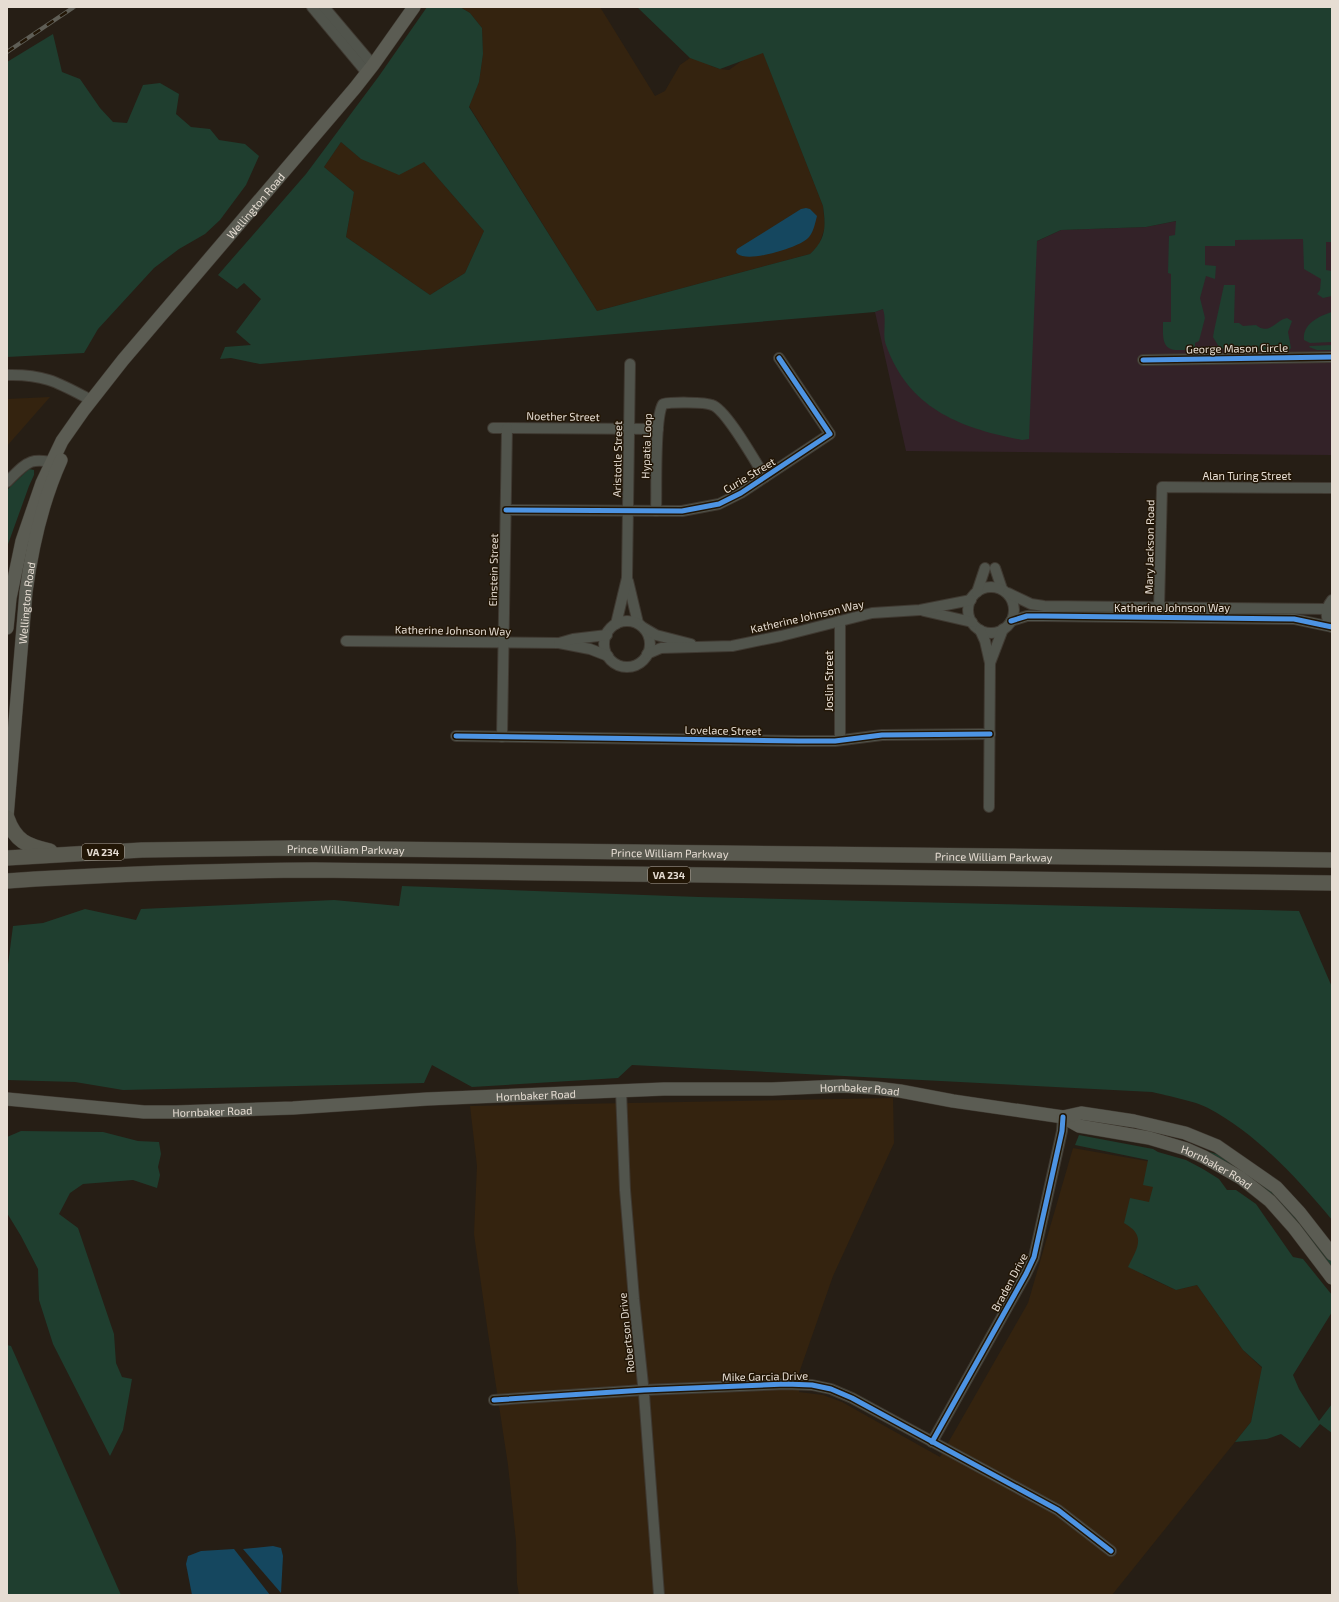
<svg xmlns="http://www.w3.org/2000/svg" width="1339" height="1602" viewBox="0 0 1339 1602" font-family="'Exo 2',sans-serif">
	<rect width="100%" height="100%" fill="#261e15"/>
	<g fill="#34230f">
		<polygon points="460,7 600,7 655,96 665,91 680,65 690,58 703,60 711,66 720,69 729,70 747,57 763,52 823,206 825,227 819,245 810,254 597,311 469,106 479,82 483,54 482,28 470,13"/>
		<polygon points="341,142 361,159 424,162 484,231 465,273 430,295 346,237 354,192 324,167"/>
		<polygon points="50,397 7,446 7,399"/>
		<polygon points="893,1098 894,1143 833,1276 799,1373 799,1392 823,1395 842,1402 940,1457 1028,1303 1073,1148 1169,1165 1143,1275 1176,1290 1197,1285 1243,1350 1262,1368 1251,1422 1112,1595 519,1595 517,1583 516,1541 508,1465 488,1333 474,1234 477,1166 470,1106"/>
	</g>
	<polygon fill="#332228" points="1332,213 1332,455 906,451 875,312 921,295 1061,230 1146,227 1202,216"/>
	<g fill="#1f3e2f" fill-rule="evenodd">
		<path d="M427,7H460L470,13L482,28L483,54L479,82L469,107L597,311L810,254C826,239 826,227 823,206L763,53L720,69L690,58L637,7H1332V242H1326V270L1332,271V296L1323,298L1317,294L1320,290L1321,279L1304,269L1303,239L1235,240V246H1205V265L1216,266L1215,279L1206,276L1200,298L1205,318L1199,341L1195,343V347C1189,350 1186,350 1180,350C1161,351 1163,337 1163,322H1171V274L1168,273L1169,236L1175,235L1176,221L1146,227L1061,230L1037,241L1029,439L1022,440C960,428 909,409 886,345C882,334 887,321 883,309L875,312L260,364L231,358L220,359L225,347L251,345L236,332L261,299L244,283L237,289L218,275L306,174L379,76ZM341,142L361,159L399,175L424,162L484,231L465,273L430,295L346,237L354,192L324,167Z"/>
		<polygon points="53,34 62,72 80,79 100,108 113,122 127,123 143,85 160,83 179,94 176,114 191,127 210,129 219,140 245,144 259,156 246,185 220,220 205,234 179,249 154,268 98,329 84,353 7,357 7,62"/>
		<path d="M1224,285H1235L1234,323H1239L1243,326L1256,325C1269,336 1276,320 1287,318L1292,321L1288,332L1291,348L1288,351H1228L1219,347L1213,337L1214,331Z"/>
		<path d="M1332,312V342L1310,343L1304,340C1302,324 1319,316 1332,312Z"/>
		<polygon points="1332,345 1332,350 1317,350 1309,347 1310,346"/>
		<polygon points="29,469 34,470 34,475 29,486 7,547 7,490"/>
		<path d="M402,886L699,897L1299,911L1332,987V1220C1297,1178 1257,1134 1208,1108C1195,1101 1168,1096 1152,1092L632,1065L618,1078L472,1087L432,1065L424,1083L123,1090L75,1082L7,1080V972L13,926L43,923L85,909L136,920L141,909L334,900L399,906Z"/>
		<polygon points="21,1131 103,1132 138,1141 159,1142 161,1154 158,1167 160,1175 157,1188 133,1180 83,1184 70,1193 59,1214 78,1228 114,1334 116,1363 122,1377 132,1379 123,1430 110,1456 53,1344 39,1300 38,1269 21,1236 7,1213 7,1137"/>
		<path d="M1079,1135L1153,1149L1158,1152L1186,1160L1203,1169L1219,1179L1227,1190H1236L1256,1204L1293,1257L1303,1259L1332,1295V1312L1293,1375L1299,1389L1319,1421L1332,1404V1433L1320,1424L1300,1448L1281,1434L1267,1439L1235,1442L1251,1422L1262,1367L1243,1350L1197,1285L1176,1290L1128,1267C1137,1248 1147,1236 1124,1223L1130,1198L1149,1202L1153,1187L1143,1185L1148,1160L1075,1145Z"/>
		<polygon points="1197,1148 1229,1158 1263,1183 1302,1222 1332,1261 1332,1270 1292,1219"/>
		<polygon points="7,1345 11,1346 121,1595 7,1595"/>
	</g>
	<g fill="#15475f">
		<path d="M806,208L810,209L817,216C815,224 813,234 807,239C797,248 743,265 736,252L737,249L801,209Z"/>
		<polygon points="273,1546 281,1548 283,1556 281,1593 243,1549"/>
		<polygon points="234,1549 270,1595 192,1595 186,1564 188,1556 201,1551"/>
	</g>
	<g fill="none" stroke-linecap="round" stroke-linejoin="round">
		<defs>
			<g id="minor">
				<polyline points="312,7 367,73"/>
				<polyline points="324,7 373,65"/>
				<polyline points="1143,360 1332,357"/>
				<path d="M7,375C45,374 59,383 91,400"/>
				<polyline points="493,428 658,429"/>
				<path d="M7,482C27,462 30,456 59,464"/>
				<polyline points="506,510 682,511 719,504 741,493 830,434 779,358"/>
				<path d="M656,511C657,491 654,417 663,404C671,402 705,402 712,405C726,409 756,463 765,477"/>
				<polyline points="995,568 1002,589"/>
				<polyline points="628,581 638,623"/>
				<circle cx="991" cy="610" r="23"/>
				<polyline points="977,592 985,568"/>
				<polyline points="1008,593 1031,604 1044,606 1327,609"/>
				<path d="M1332,600C1325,609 1325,618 1332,627"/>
				<polyline points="1159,608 1162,487 1332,488"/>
				<polyline points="924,611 972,622"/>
				<polyline points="840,621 840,740"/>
				<polyline points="1011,621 1027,616 1043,616 1294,619 1332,627"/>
				<circle cx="627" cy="644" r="23"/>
				<polyline points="616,624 627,578 630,364"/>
				<polyline points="644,628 656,635 691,644"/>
				<polyline points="980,630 985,641 990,663 989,807"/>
				<polyline points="346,641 559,643 590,649 608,656"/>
				<polyline points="559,643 573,639 607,635"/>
				<polyline points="647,654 661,648 732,646 781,636 872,613 920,610 971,600"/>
				<polyline points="990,663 1003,629"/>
				<polyline points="456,736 799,741 835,741 882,735 990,734"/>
				<polyline points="502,737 507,428"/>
				<polyline points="621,1091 625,1190 634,1299 644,1394 659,1595"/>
				<polyline points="494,1400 644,1390 786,1384 812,1385 831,1389 852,1398 1058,1510 1111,1551"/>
				<polyline points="932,1442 1026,1274 1034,1257 1062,1131 1063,1117"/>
			</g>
			<g id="major">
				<path id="s1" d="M7,628L10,598L22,541L42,483L62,441L83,411L123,360L355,88L373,65L414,7"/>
				<path id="s2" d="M7,817L26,592C32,547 42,502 61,460"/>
				<path id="s3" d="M7,1099L144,1112H176L293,1108L427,1099L664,1089H772L843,1086L876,1088L900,1091L953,1101L1063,1117L1079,1126L1149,1138L1186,1149L1204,1157L1241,1178L1270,1201L1294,1228L1332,1278"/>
				<polyline points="1063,1117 1081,1113 1134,1121 1185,1133 1217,1146 1276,1187 1300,1213 1332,1254"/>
			</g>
			<g id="highway">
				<path d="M7,818C15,841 27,846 50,851"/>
				<path id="s4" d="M7,858L142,850L293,848L1332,860"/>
				<path d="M7,881C109,874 211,871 314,870L1332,883"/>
			</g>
		</defs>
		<use href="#minor" stroke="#3f3931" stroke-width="12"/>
		<use href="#major" stroke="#3f3931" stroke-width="14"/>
		<use href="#highway" stroke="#3f3931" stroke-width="16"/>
		<use href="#minor" stroke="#51544c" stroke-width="10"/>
		<use href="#major" stroke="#5b5c53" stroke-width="13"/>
		<use href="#highway" stroke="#59594f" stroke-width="15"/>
		<defs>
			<polyline id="rail" points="7,52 74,7"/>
		</defs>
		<use href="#rail" stroke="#5f5e56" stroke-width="4"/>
		<use href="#rail" stroke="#221606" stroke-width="2.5" stroke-dasharray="8" stroke-linecap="butt"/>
		<defs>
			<g id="cycleway">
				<polyline points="1143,360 1332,357"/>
				<polyline points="506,510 682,511 719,504 741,493 830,434 779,358"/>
				<polyline points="1011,621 1027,616 1043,616 1294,619 1332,627"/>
				<polyline points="456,736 799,741 835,741 882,735 990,734"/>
				<polyline points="494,1400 644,1390 786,1384 812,1385 831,1389 852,1398 1058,1510 1111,1551"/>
				<polyline points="932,1442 1026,1274 1034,1257 1062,1131 1063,1117"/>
			</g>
		</defs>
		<use href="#cycleway" stroke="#221606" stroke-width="8"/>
		<use href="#cycleway" stroke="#4d94e3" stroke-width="5"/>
	</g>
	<g text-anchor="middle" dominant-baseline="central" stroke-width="3" stroke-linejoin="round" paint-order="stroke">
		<g fill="#221606" stroke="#aba196" stroke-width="1">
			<rect x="82" y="844" width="42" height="16" rx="3"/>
			<rect x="648" y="867" width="42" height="16" rx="3"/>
		</g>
		<g font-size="10" font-weight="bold" fill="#e6ddd3">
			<text x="103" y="852">VA 234</text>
			<text x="669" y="875">VA 234</text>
		</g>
		<g font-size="11" fill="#e6ddd3" stroke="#221606">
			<text stroke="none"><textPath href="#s1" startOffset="501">Wellington Road</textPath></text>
			<text transform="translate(1237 348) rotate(-1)">George Mason Circle</text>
			<text transform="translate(563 416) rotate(1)">Noether Street</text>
			<text transform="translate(646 446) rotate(-88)">Hypatia Loop</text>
			<text transform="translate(617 459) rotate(-89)">Aristotle Street</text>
			<text transform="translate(749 475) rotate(-31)">Curie Street</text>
			<text x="1247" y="475">Alan Turing Street</text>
			<text transform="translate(1149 547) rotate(-89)">Mary Jackson Road</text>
			<text transform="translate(493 570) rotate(-89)">Einstein Street</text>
			<text stroke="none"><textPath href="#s2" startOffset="215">Wellington Road</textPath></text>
			<text x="1172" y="607">Katherine Johnson Way</text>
			<text transform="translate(807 616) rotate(-13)">Katherine Johnson Way</text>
			<text transform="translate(453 630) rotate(1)">Katherine Johnson Way</text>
			<text transform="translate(828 681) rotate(-90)">Joslin Street</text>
			<text transform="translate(723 730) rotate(1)">Lovelace Street</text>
			<text stroke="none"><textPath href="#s4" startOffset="339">Prince William Parkway</textPath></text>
			<text stroke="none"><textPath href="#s4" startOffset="663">Prince William Parkway</textPath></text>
			<text stroke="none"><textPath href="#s4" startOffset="987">Prince William Parkway</textPath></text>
			<text stroke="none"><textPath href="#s3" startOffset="854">Hornbaker Road</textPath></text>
			<text stroke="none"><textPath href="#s3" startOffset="530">Hornbaker Road</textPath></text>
			<text stroke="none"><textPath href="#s3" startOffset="206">Hornbaker Road</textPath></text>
			<text stroke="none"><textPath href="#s3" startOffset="1223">Hornbaker Road</textPath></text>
			<text transform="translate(1009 1282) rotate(-62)">Braden Drive</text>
			<text transform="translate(626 1333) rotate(-96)">Robertson Drive</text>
			<text transform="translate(765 1376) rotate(-1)">Mike Garcia Drive</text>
		</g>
	</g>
	<rect width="1339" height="1602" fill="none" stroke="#e6ddd3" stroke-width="16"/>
</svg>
